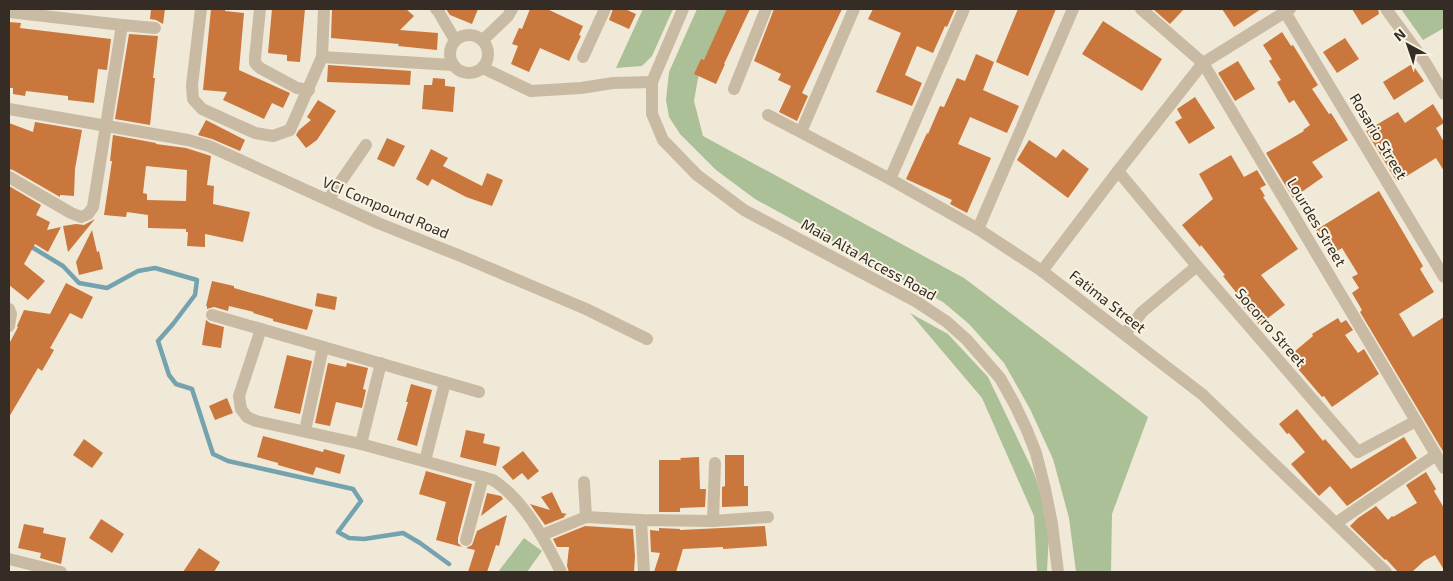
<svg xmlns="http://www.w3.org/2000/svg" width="1453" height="581" viewBox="0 0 1453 581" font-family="'Exo 2',sans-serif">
	<rect width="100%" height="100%" fill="#f1e9d7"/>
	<g fill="#abc097">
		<polygon points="643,9 673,9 652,56 642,66 616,68"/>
		<polygon points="697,9 728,9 699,73 694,101 703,136 964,278 1148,417 1112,514 1111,572 1076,572 1069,518 1053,459 1030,409 1004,363 969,324 943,302 755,199 716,170 680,134 669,117 666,100 669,72"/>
		<polygon points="1401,9 1444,9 1444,28 1423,40"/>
		<polygon points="910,313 948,334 988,377 1034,473 1043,501 1049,532 1047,572 1037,572 1034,516 982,398"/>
		<polygon points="524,538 542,551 527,572 498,572"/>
	</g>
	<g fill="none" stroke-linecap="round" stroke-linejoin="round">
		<polyline stroke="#75a2af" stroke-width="4.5" points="30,246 63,266 79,283 107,288 138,271 155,268 197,280 195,295 173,324 158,341 169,375 176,384 192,389 213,454 228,461 353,489 361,501 338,532 349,538 364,539 403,533 420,543 449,564"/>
	</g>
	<g fill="#c9773d" fill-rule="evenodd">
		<polygon points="151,9 165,9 163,24 156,20 150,19"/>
		<polygon points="211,9 225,9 225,11 244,13 239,70 290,93 283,108 272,103 264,119 223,100 227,92 203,90"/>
		<polygon points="272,9 305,9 300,62 287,61 287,55 268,53"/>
		<polygon points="332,9 406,9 414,16 400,30 438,33 437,50 398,46 399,44 331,38"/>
		<polygon points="446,9 478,9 472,24 450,15"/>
		<polygon points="530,9 547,9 583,26 579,35 581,36 569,61 540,48 529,72 511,64 518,46 512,44 519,28 522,29"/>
		<polygon points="613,9 625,9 636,14 629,29 609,20"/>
		<polygon points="727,9 750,9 724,64 725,64 716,84 694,74 701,59 704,60"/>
		<polygon points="774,9 842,9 802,93 808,96 797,121 779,112 791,86 778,80 781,74 754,61"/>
		<polygon points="873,9 955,9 947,27 945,26 933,53 917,46 905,75 922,83 912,106 876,92 901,33 868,19"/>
		<polygon points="1018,9 1056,9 1028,76 996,62"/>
		<polygon points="1153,9 1184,9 1170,24"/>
		<polygon points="1222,9 1261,9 1234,27"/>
		<polygon points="1352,9 1378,9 1379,14 1362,25"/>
		<polygon points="1103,21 1162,59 1142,91 1082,54"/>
		<polygon points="9,22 21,23 20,28 111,39 107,70 98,69 94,103 68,100 68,96 26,91 25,96 13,94 13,88 9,88"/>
		<polygon points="1282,32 1291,46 1293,45 1318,85 1312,89 1329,114 1331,113 1348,140 1312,162 1323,177 1293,198 1266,153 1304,131 1303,130 1310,125 1294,100 1289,103 1277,82 1281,80 1269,61 1272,59 1263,45"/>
		<polygon points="129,34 158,36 153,78 155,78 150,125 115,119"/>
		<polygon points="1345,38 1359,59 1337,73 1323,52"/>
		<polygon points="976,54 994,62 983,90 1019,106 1007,133 970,117 958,144 991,158 967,213 950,204 952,200 906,179 927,133 928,134 940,106 944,107 957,78 965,81"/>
		<polygon points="1238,61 1255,89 1235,101 1218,73"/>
		<polygon points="1412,64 1424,81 1394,100 1383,82"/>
		<polygon points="328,65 411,71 410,85 327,82"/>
		<polygon points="433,78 445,79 445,86 455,87 453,112 422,109 424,85 432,85"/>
		<polygon points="1195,97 1215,128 1189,144 1175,122 1182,118 1177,109"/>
		<polygon points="318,100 336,111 317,140 306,148 296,135 299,130 311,120 307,117"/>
		<polygon points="1433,104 1444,122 1444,123 1436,128 1444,142 1444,171 1436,158 1397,182 1366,131 1398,112 1405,123"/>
		<polygon points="206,120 245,140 240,151 212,139 198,135"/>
		<polygon points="35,122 82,130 75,169 74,196 60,195 60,197 13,170 9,169 9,123 33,132"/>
		<path d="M113,135L156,143V144L186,148L211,156L207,185L214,186L213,204L250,212L243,242L205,234V247L187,246L188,232H186V229L148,228V215L127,212L126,217L104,215L112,161H110ZM146,166L187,170L186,201L147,200V194L143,193Z"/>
		<polygon points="387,138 405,146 394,167 377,159"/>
		<polygon points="1029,140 1056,158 1063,149 1089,169 1068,198 1017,160"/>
		<polygon points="431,149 448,158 443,166 482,186 487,173 503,180 492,206 466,197 432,179 428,186 416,179"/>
		<polygon points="1231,155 1244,177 1257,170 1266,185 1260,188 1265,196 1263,197 1298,249 1261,275 1285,305 1259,325 1236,298 1239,296 1223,276 1225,275 1201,245 1200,247 1182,225 1213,199 1199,174"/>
		<polygon points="9,186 41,205 36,215 50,222 47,230 61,227 48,252 35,244 24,264 45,281 28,300 9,285"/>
		<polygon points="1379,191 1423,266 1420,269 1434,292 1399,314 1413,337 1444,317 1444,453 1360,312 1362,310 1352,293 1359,288 1352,277 1358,274 1342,248 1331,255 1316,230"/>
		<polygon points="95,219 68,252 63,226 76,224 84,225"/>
		<polygon points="92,230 97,252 99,251 103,269 79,275 76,262"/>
		<polygon points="212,281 234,286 234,288 313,310 307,330 273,321 273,319 253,313 254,312 229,306 228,311 214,307 207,309 207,306 206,306"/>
		<polygon points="66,283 93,297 82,319 70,313 50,348 54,350 42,371 38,368 9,417 9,344 18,327 17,326 24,310 50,314"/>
		<polygon points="317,293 337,297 335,310 315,306"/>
		<polygon points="1338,318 1341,323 1346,320 1353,330 1345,335 1358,353 1364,349 1379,374 1332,407 1324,396 1322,397 1288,357 1313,336 1312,334"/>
		<polygon points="206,320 210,323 224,327 221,348 202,345"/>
		<polygon points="287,355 312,361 300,414 274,408"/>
		<polygon points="328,363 346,367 347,363 368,368 363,389 366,390 362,408 336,402 330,426 315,423"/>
		<polygon points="411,384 432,390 417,446 397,440 408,402 406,402"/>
		<polygon points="227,398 233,413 215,420 209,406"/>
		<polygon points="1297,409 1323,441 1325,439 1351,469 1404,437 1417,458 1347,506 1330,486 1319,496 1291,464 1305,452 1289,433 1287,434 1279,424"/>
		<polygon points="466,430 485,434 483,443 500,447 496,466 460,457"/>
		<polygon points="263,436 323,452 324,449 345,455 340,474 316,467 313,475 278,465 278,463 257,457"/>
		<polygon points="84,439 103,453 92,468 73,455"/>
		<polygon points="523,451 539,471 528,480 522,473 513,480 502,467"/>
		<polygon points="725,455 744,455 744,486 748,486 748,506 722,507 722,487 725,486"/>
		<polygon points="699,457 700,489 706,489 705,507 680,508 680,512 659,512 659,460 681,460 680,458"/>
		<polygon points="426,471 472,484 458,538 458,543 462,547 436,540 446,502 419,494"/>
		<polygon points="1426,472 1436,489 1434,491 1444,508 1444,570 1435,555 1424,561 1412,572 1398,572 1386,559 1385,560 1350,526 1358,518 1376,506 1388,520 1392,516 1393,517 1417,503 1406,485"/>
		<polygon points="552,492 562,513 567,514 564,516 565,517 545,525 530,504 550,510 541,497"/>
		<polygon points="487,493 501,496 503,499 481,516"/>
		<polygon points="507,515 499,546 496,545 487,572 468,572 475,550 466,548 472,545 477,531"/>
		<polygon points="101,519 124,534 112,553 89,538"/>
		<polygon points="24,524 44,528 43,533 66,538 61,564 40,558 41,553 18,548"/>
		<polygon points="585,526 633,529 635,556 634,572 591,571 591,572 569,572 567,566 569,547 557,547 553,539"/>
		<polygon points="765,526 767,546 723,549 723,547 683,549 676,572 654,572 660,553 651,552 650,530 659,531 659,528 680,529 680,530"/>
		<polygon points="199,548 220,562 214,572 183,572"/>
	</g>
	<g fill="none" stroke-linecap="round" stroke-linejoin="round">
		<g stroke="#c9bba3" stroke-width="12">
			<polyline points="201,9 192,85 193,99 202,109 255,133 273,136 290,130 322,57 324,9"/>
			<polyline points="260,9 255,58 255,63 260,68 297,88 309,90"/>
			<polyline points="436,9 438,11 455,40"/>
			<polyline points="683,9 652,82 652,114 663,140 697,175 744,210 917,302 947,322 967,340 1000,378 1014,403 1026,428 1036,453 1045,489 1052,524 1058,572"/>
			<polyline points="1141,9 1203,63 1444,468"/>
			<polyline points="1386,9 1425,62 1444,94"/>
			<polyline points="9,12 122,25 155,28"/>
			<polyline points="1285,12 1444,277"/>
			<circle cx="469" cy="54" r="19"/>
			<polyline points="483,40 508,16 512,9"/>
			<polyline points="322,57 453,65"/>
			<polyline points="583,57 605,9"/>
			<polyline points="483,68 531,91 581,88 613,83 652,82"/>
			<polyline points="734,89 766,9"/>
			<polyline points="9,109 188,140 209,146 378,223 463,257 586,309 647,339"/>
			<polyline points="768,115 890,179 978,229 1042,271 1203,395 1386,572"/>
			<polyline points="801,132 854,9"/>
			<polyline points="1118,171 1197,266 1358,452 1416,421"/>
			<polyline points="9,177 71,213 81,217 88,214 93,207 122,25"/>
			<polyline points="890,179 964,9"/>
			<polyline points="328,200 366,145"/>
			<polyline points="978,229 1073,9"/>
			<polyline points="1042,271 1118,171 1203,63 1290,9"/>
			<polyline points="9,309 11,314 9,326"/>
			<polyline points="212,315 479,392"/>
			<path d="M261,329L239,396L241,409L247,417L256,421L361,444L493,480C524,500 545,540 561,572"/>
			<polyline points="1125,334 1142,312 1197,266"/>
			<polyline points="305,431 323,347"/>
			<polyline points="361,444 381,363"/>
			<polyline points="425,461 445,382"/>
			<polyline points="584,482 586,517"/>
			<polyline points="641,520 644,572"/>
			<polyline points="713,521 715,463"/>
			<polyline points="1336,523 1436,455"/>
			<polyline points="542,535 586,517 641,520 713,521 768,517"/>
			<polyline points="466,540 483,477"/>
			<polyline points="9,559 61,572"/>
		</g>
	</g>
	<g text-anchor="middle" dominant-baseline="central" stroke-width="4" stroke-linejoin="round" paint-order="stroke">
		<g font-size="15" fill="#342c25" stroke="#f9f3e3">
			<text transform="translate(1379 136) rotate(59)">Rosario Street</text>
			<text transform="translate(386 207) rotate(23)">VCI Compound Road</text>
			<text transform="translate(1317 222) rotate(59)">Lourdes Street</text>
			<text transform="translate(869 259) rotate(29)">Maia Alta Access Road</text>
			<text transform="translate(1108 301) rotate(38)">Fatima Street</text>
			<text transform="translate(1271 327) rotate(49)">Socorro Street</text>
		</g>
	</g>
	<rect width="1453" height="581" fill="none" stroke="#342c25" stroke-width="20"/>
	<g transform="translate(1408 45) rotate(320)" stroke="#f9f3e3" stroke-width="4" paint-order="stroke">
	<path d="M0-4L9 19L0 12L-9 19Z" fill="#342c25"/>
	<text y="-8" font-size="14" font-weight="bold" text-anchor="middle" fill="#342c25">N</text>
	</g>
</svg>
